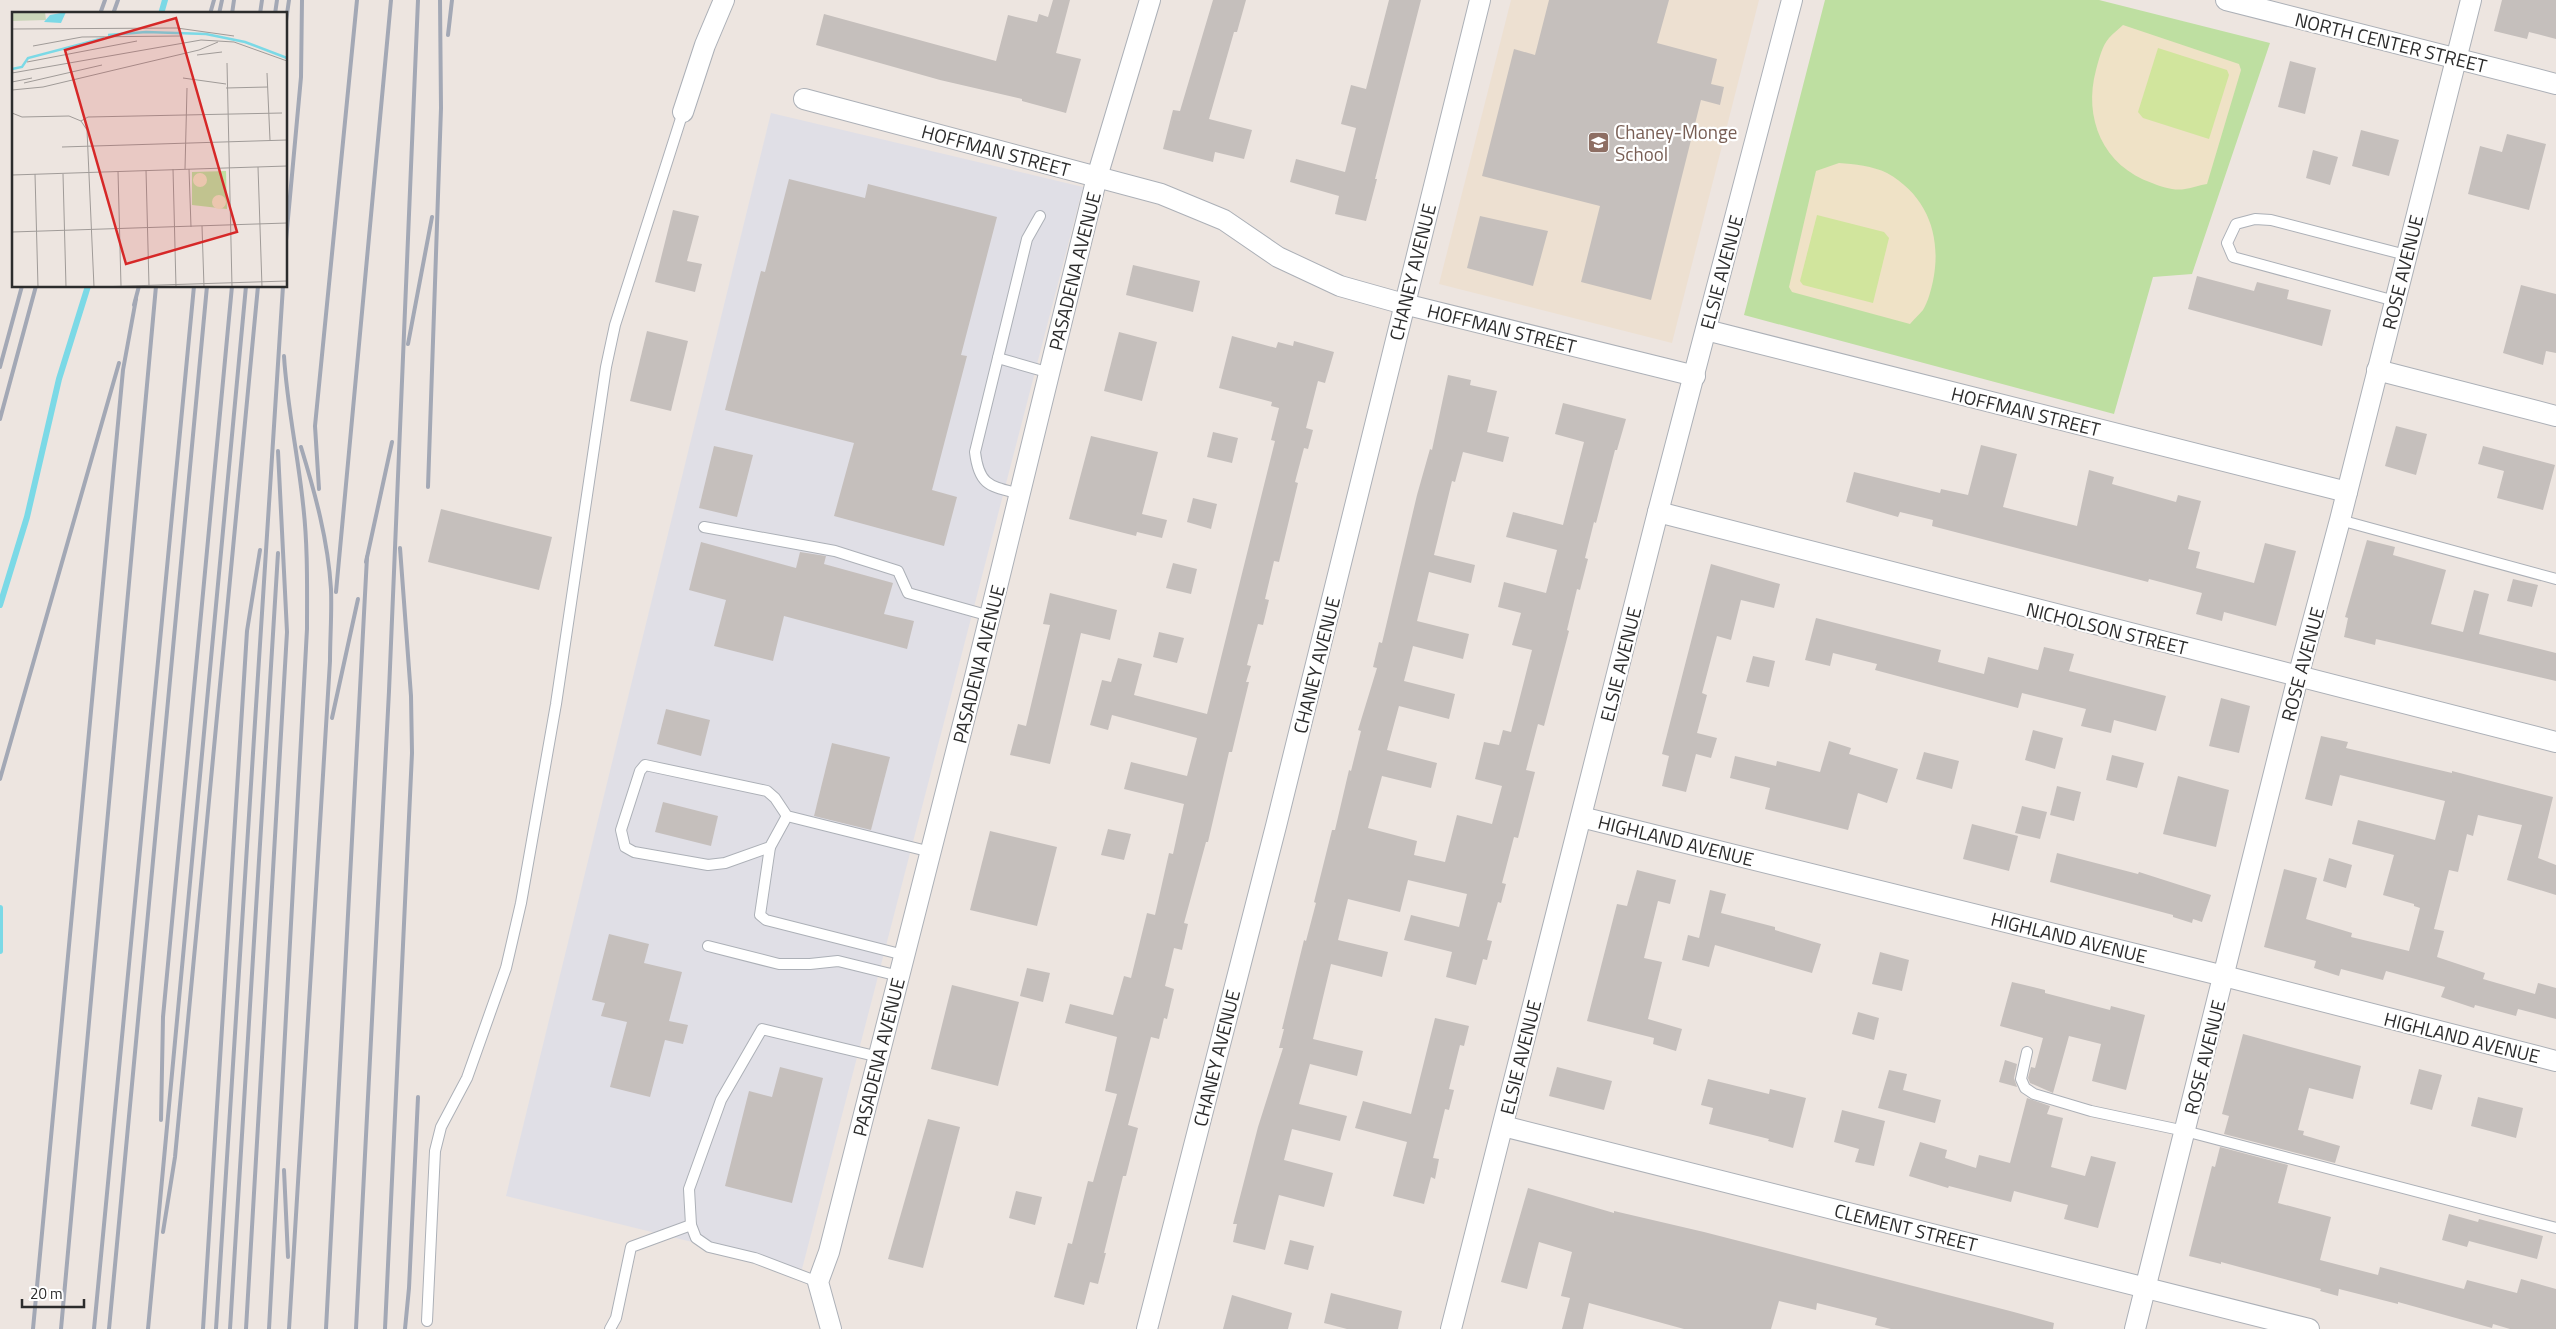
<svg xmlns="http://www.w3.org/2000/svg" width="2556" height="1329" viewBox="0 0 2556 1329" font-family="'Titillium Web',sans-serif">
	<rect width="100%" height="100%" fill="#ede5e0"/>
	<polygon fill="#e0dfe6" points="771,113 1083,187 802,1269 506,1196"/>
	<polygon fill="#ede0d1" points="1511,0 1759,0 1672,343 1439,284"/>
	<polygon fill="#bedfa1" points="1825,0 2099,0 2270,43 2192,274 2153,277 2114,414 1744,315"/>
	<g fill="#efe2c6">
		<path d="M2123,25L2239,64L2241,70L2207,184C2200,185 2192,188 2185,189C2174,191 2162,187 2152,183C2103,166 2083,118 2096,70C2099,59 2102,46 2109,38C2113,33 2119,29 2123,25Z"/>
		<path d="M1839,163C1854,164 1873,166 1887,173C1928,196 1942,237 1933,281C1931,290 1928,302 1923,310C1919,315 1914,319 1910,324L1792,292L1789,287L1816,171Z"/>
	</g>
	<g fill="#d1e59d">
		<polygon points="2158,48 2227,70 2229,75 2209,139 2143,118 2138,112"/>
		<polygon points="1817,215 1884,232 1889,238 1873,303 1803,285 1800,281"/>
	</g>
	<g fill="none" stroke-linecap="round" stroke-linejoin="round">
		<g stroke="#7bd9e6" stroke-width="6">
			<polyline points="161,14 165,0"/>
			<polyline points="0,605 27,517 59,379 88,286"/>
			<polyline points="0,908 0,951"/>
		</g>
	</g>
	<g fill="#c5bfbc">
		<polygon points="1053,0 1070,0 1056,53 1081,59 1066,113 1022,101 1022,99 940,80 816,45 824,14 996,61 1008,15 1037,22 1039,14 1048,17"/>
		<polygon points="1213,0 1246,0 1237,32 1234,32 1209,119 1252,130 1244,159 1215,152 1213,162 1163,149 1173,110 1180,111"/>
		<polygon points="1389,0 1421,0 1375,179 1377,179 1366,221 1335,214 1339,196 1290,182 1296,159 1345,172 1356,128 1341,124 1351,85 1366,89"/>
		<polygon points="1549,0 1669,0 1657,43 1717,59 1711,84 1724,87 1720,105 1701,100 1651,300 1581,282 1600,206 1482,176 1514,49 1535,55"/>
		<polygon points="2502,0 2556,0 2556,39 2529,32 2527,39 2494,31"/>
		<polygon points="2290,61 2316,68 2305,114 2278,107"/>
		<polygon points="2361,130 2399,140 2389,176 2352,166"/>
		<polygon points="2507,134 2546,144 2529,210 2468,194 2480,146 2502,152"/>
		<polygon points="2313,150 2338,157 2330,185 2306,178"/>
		<polygon points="789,179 865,198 868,184 997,217 961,355 967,356 932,490 957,497 944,546 834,516 854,443 725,410 761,271 765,272"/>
		<polygon points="673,210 699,216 687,261 702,264 695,292 655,282"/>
		<polygon points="1480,216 1548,231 1533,286 1467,268"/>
		<polygon points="1133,265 1200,281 1193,312 1126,295"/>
		<polygon points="2197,276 2254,291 2257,282 2289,290 2287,299 2331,310 2322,346 2188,309"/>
		<polygon points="2521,285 2556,294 2556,353 2546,351 2543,365 2503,353"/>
		<polygon points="647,331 688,341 671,411 630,401"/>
		<polygon points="1119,332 1157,342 1142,401 1104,391"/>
		<polygon points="1232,336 1276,348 1278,342 1293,346 1294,341 1334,352 1325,383 1318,381 1306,428 1313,430 1308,449 1304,448 1295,482 1298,483 1279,562 1274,561 1265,599 1269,600 1263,625 1258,624 1247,665 1251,666 1246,682 1249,682 1238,727 1232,752 1229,752 1208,842 1206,842 1184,923 1188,924 1182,950 1174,948 1165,986 1174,989 1167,1019 1164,1018 1159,1039 1151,1037 1128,1125 1138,1128 1126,1176 1123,1176 1104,1253 1106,1253 1098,1284 1090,1282 1084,1305 1054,1297 1068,1243 1072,1244 1088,1181 1093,1182 1117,1094 1105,1091 1117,1037 1065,1023 1070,1004 1113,1015 1124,976 1131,978 1147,913 1155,915 1169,853 1173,854 1184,804 1124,789 1131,762 1187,776 1197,738 1112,715 1108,730 1090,725 1102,680 1111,682 1118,658 1142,664 1134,695 1207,714 1275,441 1271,440 1279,408 1271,406 1272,402 1219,388"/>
		<polygon points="1448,375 1471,380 1470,385 1497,391 1487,432 1509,437 1503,462 1463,452 1455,482 1452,481 1434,555 1475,565 1471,583 1429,572 1417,621 1469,634 1463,659 1413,646 1404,681 1455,694 1449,719 1399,706 1387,750 1437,763 1431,788 1382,776 1368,828 1417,841 1414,855 1445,862 1457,815 1492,824 1502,786 1475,779 1484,742 1499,745 1503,730 1511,732 1532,650 1512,645 1521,613 1498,607 1504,582 1546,593 1557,550 1506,537 1513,512 1563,525 1584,442 1555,434 1563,403 1626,419 1617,450 1615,450 1596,523 1594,522 1585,558 1588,559 1580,590 1577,589 1567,630 1569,631 1544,726 1538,724 1526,770 1535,772 1518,838 1514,837 1502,883 1506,884 1501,903 1498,902 1487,940 1492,941 1487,960 1483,959 1476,985 1446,977 1452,952 1404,940 1411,915 1459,927 1467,894 1408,880 1400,912 1348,899 1338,940 1388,952 1382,977 1331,964 1313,1039 1363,1051 1357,1076 1310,1064 1299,1104 1347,1116 1340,1141 1292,1129 1284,1160 1333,1173 1324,1207 1279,1195 1265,1250 1233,1242 1237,1224 1233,1224 1258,1127 1283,1048 1279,1048 1284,1029 1282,1029 1304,940 1306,941 1316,903 1314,902 1332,830 1335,830 1349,770 1351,771 1361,731 1358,730 1377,668 1373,667 1379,642 1382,643 1417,495 1430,449 1432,450"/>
		<polygon points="2396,426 2427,434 2416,475 2385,466"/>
		<polygon points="1213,432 1238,438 1232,463 1207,457"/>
		<polygon points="1091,436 1158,452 1142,514 1167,520 1162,538 1137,532 1136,536 1069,519"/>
		<polygon points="1981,445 2017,454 2003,507 2077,526 2089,470 2114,477 2112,484 2176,502 2178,495 2201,501 2188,549 2200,552 2196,568 2254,583 2265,543 2296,551 2276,626 2224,612 2222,621 2196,614 2202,593 2149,579 2148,582 1932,526 1933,520 1900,512 1898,517 1846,502 1854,472 1940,493 1941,489 1968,495"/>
		<polygon points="714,446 753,455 737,517 699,508"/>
		<polygon points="2483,446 2555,465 2543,510 2497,498 2504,471 2478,464"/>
		<polygon points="1193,498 1217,504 1211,529 1187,522"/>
		<polygon points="441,509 552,537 539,590 428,562"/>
		<polygon points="2367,540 2395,547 2393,555 2446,570 2431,624 2463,632 2474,590 2489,594 2479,634 2556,653 2556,681 2376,639 2375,645 2344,637 2348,618 2345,617"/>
		<polygon points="701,542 796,568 800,552 826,556 824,564 893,583 884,614 914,621 907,649 784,616 773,661 714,646 726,600 689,590"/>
		<polygon points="1173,563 1197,569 1191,594 1166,588"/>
		<polygon points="1711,564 1780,584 1774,608 1741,600 1731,640 1717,636 1702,693 1707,695 1697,733 1717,738 1711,758 1696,754 1686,792 1662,786 1669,756 1662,754"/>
		<polygon points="2513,579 2538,585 2532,607 2507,601"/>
		<polygon points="1050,593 1117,610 1110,640 1081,633 1050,764 1010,755 1018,724 1026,726 1050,625 1043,624"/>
		<polygon points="1816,618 1941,650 1938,662 1984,674 1988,657 2038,670 2044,647 2074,654 2069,671 2166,696 2156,731 2114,720 2111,733 2081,726 2086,709 2022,693 2018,708 1875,670 1877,664 1833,653 1830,666 1805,660"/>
		<polygon points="1159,632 1184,638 1177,663 1153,657"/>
		<polygon points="1753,656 1775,661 1769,687 1746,682"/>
		<polygon points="2221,698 2250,706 2239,753 2209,746"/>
		<polygon points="666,709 710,720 701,756 657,744"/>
		<polygon points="2033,730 2063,738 2055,769 2025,760"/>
		<polygon points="2321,736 2348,742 2346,748 2452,773 2452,771 2553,797 2538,858 2556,865 2556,895 2507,880 2522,825 2478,815 2473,836 2467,834 2458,872 2449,870 2434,929 2444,931 2437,957 2485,973 2483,979 2535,994 2538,983 2556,988 2556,1019 2518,1009 2516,1016 2475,1005 2474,1008 2441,997 2445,987 2386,971 2383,980 2341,969 2339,976 2314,968 2316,961 2264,947 2284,869 2317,878 2306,919 2352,933 2351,937 2409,951 2420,908 2414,906 2414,904 2383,895 2394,855 2352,844 2358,820 2435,840 2445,801 2340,775 2332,806 2305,799"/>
		<polygon points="1829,741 1851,748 1849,754 1898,769 1887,803 1858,793 1848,830 1765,809 1770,788 1730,778 1735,756 1776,766 1777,761 1820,772"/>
		<polygon points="832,743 890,757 871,830 814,816"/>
		<polygon points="1924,752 1959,761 1952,789 1916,779"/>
		<polygon points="2112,755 2144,763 2137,788 2106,780"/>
		<polygon points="2178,776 2229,790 2216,847 2163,834"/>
		<polygon points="2057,786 2081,792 2074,821 2050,815"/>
		<polygon points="663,802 718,816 711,846 655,832"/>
		<polygon points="2022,806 2047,812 2040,839 2015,833"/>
		<polygon points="1972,824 2018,836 2009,871 1963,859"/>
		<polygon points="1108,829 1131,834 1124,860 1101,855"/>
		<polygon points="990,831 1057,847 1037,926 970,910"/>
		<polygon points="2057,853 2138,874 2139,872 2211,895 2202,922 2193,919 2192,923 2173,917 2173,915 2050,882"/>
		<polygon points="2329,858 2352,865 2346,888 2323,881"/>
		<polygon points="1637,870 1676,880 1670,904 1658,901 1644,958 1662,962 1648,1019 1682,1029 1676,1051 1653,1044 1654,1038 1587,1021 1617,904 1627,906"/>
		<polygon points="1710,890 1726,894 1721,913 1775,927 1775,930 1821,944 1812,973 1715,945 1709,967 1682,960 1688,935 1699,938"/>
		<polygon points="609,934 649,944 644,963 682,972 669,1021 688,1025 683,1044 665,1040 650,1097 610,1087 627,1022 601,1016 605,1003 592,1000"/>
		<polygon points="1880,952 1909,960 1902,991 1872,984"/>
		<polygon points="1027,968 1050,973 1043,1002 1020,996"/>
		<polygon points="2012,982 2045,990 2045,993 2110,1010 2111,1006 2145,1015 2126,1090 2092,1081 2101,1044 2069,1036 2053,1093 2030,1083 2028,1078 2031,1067 2035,1068 2043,1038 2000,1026"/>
		<polygon points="952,985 1019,1002 998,1086 931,1069"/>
		<polygon points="1858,1012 1879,1018 1874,1040 1852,1034"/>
		<polygon points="1435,1018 1469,1026 1464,1046 1460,1045 1449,1089 1454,1090 1449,1110 1445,1109 1433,1158 1439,1159 1435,1179 1431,1177 1424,1204 1393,1196 1407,1142 1355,1128 1363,1101 1411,1114"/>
		<polygon points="2243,1034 2361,1066 2353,1099 2309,1088 2298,1130 2304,1131 2303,1135 2340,1146 2335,1163 2224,1134 2229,1116 2222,1114"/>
		<polygon points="2005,1060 2017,1064 2014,1078 2017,1087 1999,1082"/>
		<polygon points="780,1067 823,1078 792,1203 725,1186 749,1091 772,1097"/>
		<polygon points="1557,1067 1612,1081 1604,1110 1549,1096"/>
		<polygon points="2419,1069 2442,1075 2432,1110 2410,1104"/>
		<polygon points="1889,1070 1907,1074 1903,1090 1941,1100 1935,1123 1878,1108"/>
		<polygon points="1708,1079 1769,1094 1770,1089 1806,1098 1793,1148 1768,1141 1769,1139 1709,1124 1713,1108 1701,1105"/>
		<polygon points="2478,1097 2523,1108 2516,1138 2471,1126"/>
		<polygon points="2027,1098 2050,1106 2047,1114 2063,1118 2051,1167 2085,1176 2091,1156 2116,1162 2098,1228 2064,1219 2068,1205 2014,1191 2011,1202 1949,1186 1948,1188 1909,1176 1920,1142 1947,1150 1945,1158 1976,1168 1979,1155 2010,1163"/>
		<polygon points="1842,1110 1885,1121 1874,1166 1855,1162 1859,1149 1834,1142"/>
		<polygon points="928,1119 960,1127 923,1268 888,1259"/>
		<polygon points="2220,1147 2288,1165 2278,1203 2331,1217 2320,1260 2378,1275 2380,1267 2464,1289 2467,1280 2517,1293 2521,1279 2556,1289 2556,1329 2510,1329 2493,1324 2492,1328 2398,1302 2398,1304 2339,1289 2338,1296 2320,1291 2321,1289 2221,1262 2221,1264 2189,1256 2212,1166 2215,1167"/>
		<polygon points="1528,1188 1614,1213 1614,1211 1704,1232 2010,1311 2054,1323 2053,1329 1891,1329 1875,1325 1877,1318 1817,1303 1816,1310 1779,1301 1771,1329 1684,1329 1589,1303 1583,1329 1562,1329 1570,1298 1561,1296 1572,1252 1539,1242 1527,1289 1501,1282"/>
		<polygon points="1016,1191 1042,1197 1035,1225 1009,1218"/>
		<polygon points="2449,1214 2478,1222 2479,1219 2543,1236 2537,1259 2469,1241 2467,1247 2442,1240"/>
		<polygon points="1290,1240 1314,1246 1308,1270 1284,1264"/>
		<polygon points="1331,1293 1402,1311 1398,1329 1347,1329 1324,1323"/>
		<polygon points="1232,1295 1292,1313 1288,1329 1223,1329"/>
	</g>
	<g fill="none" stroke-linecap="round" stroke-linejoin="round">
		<defs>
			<g id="lane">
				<polyline points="2395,301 2233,257 2227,243 2236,224 2255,219 2271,220 2406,255"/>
				<polyline points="998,358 1050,373"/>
				<path d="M1020,494C990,486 979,486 975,452L1027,239L1040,216"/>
				<polyline points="2340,520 2556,579"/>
				<polyline points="704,527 835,551 898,571 908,593 990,616"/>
				<polyline points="787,816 775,798 767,791 645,765 640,771 621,830 625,847 634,852 708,865 725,863 770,847 787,816 931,852"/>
				<polyline points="770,847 760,915 766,920 904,955"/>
				<polyline points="708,946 779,964 810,964 838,961 899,976"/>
				<polyline points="2027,1052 2021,1079 2025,1088 2034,1094 2091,1111 2185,1131 2556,1228"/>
				<polyline points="818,1282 755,1258 709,1247 696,1238 691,1225 689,1189 721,1100 762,1029 879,1057"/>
				<polyline points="427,1321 435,1151 441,1127 467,1078 506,968 521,903 556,704 606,367 615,325 683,112"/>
				<polyline points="610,1329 616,1318 631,1247 691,1225"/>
			</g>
			<g id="street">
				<polyline points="2226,0 2556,84"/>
				<polyline points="804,99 1161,194 1224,220 1278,257 1340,286 1404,304 1695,376"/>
				<polyline points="683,112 705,45 724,0"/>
				<polyline points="1706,330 2347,492"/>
				<polyline points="2377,370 2556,416"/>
				<polyline points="1658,512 2556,742"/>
				<polyline points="1581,817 2224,976 2556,1061"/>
				<polyline points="1503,1126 2309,1329"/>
				<polyline points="831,1329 818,1282 829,1252 975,677 1097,177 1150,0"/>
				<polyline points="1147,1329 1276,826 1480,0"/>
				<polyline points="1451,1329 1658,512 1792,0"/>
				<polyline points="2135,1329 2298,677 2340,520 2471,0"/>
			</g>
		</defs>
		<use href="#lane" stroke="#acb0b7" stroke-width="12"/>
		<use href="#street" stroke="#acb0b7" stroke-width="22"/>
		<use href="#lane" stroke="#fff" stroke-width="10"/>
		<use href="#street" stroke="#fff" stroke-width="20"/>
		<g stroke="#a3a8b5" stroke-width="4">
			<polyline points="100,14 105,0"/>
			<polyline points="113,14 118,0"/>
			<polyline points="210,14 214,0"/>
			<polyline points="219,14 222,0"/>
			<polyline points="232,14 234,0"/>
			<polyline points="260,14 262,0"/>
			<polyline points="275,14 277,0"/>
			<polyline points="286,21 289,0"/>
			<polyline points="448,35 452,0"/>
			<polyline points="286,240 301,77 302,0"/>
			<polyline points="134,305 139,286"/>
			<polyline points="408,344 432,217"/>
			<polyline points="0,367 22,286"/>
			<polyline points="0,419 36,286"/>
			<polyline points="428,487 441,108 440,0"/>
			<polyline points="319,489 315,426 357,0"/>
			<polyline points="366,562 392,442"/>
			<polyline points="336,592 391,0"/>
			<polyline points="332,718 358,599"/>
			<polyline points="0,779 119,363"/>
			<polyline points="161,1120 163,1017 232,286"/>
			<polyline points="284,1170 288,1257"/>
			<polyline points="163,1232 175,1157 258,286"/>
			<polyline points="33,1329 123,370 136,299"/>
			<polyline points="61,1329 156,286"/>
			<polyline points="94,1329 194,286"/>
			<polyline points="109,1329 207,286"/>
			<polyline points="148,1329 246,286"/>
			<polyline points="203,1329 247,631 260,550"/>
			<polyline points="216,1329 283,286"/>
			<polyline points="230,1329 278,553"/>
			<polyline points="246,1329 287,632 278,451"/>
			<path d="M269,1329L307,629C307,588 308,546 303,504C298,455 287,406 284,356"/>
			<path d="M289,1329L330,661C330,637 332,613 331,589C328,540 315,493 301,447"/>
			<polyline points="326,1329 367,557"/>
			<polyline points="356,1329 389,691 418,0"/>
			<polyline points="385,1329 412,753 411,696 400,548"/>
			<polyline points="405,1329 409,1288 418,1097"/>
		</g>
	</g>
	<defs>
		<symbol id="school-square" viewBox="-11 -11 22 22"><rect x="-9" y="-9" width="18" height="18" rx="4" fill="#8d6e63" stroke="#fff"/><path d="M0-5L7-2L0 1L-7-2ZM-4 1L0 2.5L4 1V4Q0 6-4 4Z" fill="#fff"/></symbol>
	</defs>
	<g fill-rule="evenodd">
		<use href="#school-square" x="1586" y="130" width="25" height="25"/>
	</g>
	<g text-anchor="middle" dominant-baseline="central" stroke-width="4.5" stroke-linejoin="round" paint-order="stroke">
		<g font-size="19" fill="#2c2c2c" stroke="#fff">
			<text transform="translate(2391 42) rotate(14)">NORTH CENTER STREET</text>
			<text transform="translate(996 150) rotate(15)">HOFFMAN STREET</text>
			<text transform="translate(1074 271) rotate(-76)">PASADENA AVENUE</text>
			<text transform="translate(1412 272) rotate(-76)">CHANEY AVENUE</text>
			<text transform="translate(1721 272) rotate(-75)">ELSIE AVENUE</text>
			<text transform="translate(2402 272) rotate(-76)">ROSE AVENUE</text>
			<text transform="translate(1502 328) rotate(14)">HOFFMAN STREET</text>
			<text transform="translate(2026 411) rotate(14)">HOFFMAN STREET</text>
			<text transform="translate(2107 628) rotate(14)">NICHOLSON STREET</text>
			<text transform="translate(978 664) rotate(-76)">PASADENA AVENUE</text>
			<text transform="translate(1620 664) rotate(-76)">ELSIE AVENUE</text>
			<text transform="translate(2302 664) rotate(-75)">ROSE AVENUE</text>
			<text transform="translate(1316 665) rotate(-76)">CHANEY AVENUE</text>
			<text transform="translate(1676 840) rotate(14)">HIGHLAND AVENUE</text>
			<text transform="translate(2069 937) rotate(14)">HIGHLAND AVENUE</text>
			<text transform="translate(2462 1037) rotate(14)">HIGHLAND AVENUE</text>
			<text transform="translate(878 1057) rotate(-76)">PASADENA AVENUE</text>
			<text transform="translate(1520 1057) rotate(-76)">ELSIE AVENUE</text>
			<text transform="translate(2204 1057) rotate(-76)">ROSE AVENUE</text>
			<text transform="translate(1216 1058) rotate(-76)">CHANEY AVENUE</text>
			<text transform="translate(1906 1227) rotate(14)">CLEMENT STREET</text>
		</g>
		<g font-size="19" fill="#785e54" stroke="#fff" text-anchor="start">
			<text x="1615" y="131">Chaney-Monge<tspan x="1615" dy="22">School</tspan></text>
		</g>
	</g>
	<g transform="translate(12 12)">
		<rect width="275" height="275" fill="#ede5e0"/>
		<path d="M214,159L215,197L180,193V160Z" fill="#bedfa1"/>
		<path d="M181 168a7 7 0 1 1 14 0a7 7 0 1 1-14 0ZM200 190a7 7 0 1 1 14 0a7 7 0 1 1-14 0Z" fill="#efe2c6"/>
		<path d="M0,0H33L34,8L0,9Z" fill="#cad5b8"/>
		<path d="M54,0L49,11L32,10L38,3Z" fill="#7bd9e6"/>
		<path fill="none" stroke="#7bd9e6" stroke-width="2.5" d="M96,23L134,20L194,22L233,30L275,46M0,57L10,55L16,46L92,26"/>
		<path fill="none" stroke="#a09b98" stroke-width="1" d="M0,17L165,16L222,24M21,34L70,25L168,24M185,43L210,40M15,50L125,29M215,51L220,275M0,61L189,28L222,30L275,49M255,61L258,128M171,66L214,72M0,70L20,66M12,71L90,53M214,76L256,75M0,78L31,75L115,55L187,38L206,30M0,101L10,105L57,104L69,109L75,118L82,275M69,109L76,105L270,101M50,135L275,128M246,155L250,275M161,157L164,275M173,157L175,76M177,157L179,215M134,158L137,274M106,159L109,274M23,162L26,275M51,162L54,275M0,163L275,154M190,214L192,275M0,220L275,211M85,275L275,269"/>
		<path fill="#d62828" fill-opacity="0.15" stroke="#d62828" stroke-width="2.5" d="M164,6L225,220L114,252L53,38Z"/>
		<rect width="275" height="275" fill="none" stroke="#2c2c2c" stroke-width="2.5"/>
	</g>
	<path d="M22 1299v8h62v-8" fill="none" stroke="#2c2c2c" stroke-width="2.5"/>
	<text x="30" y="1299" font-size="15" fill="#2c2c2c" stroke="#ffffff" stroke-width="4" paint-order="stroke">20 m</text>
</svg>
